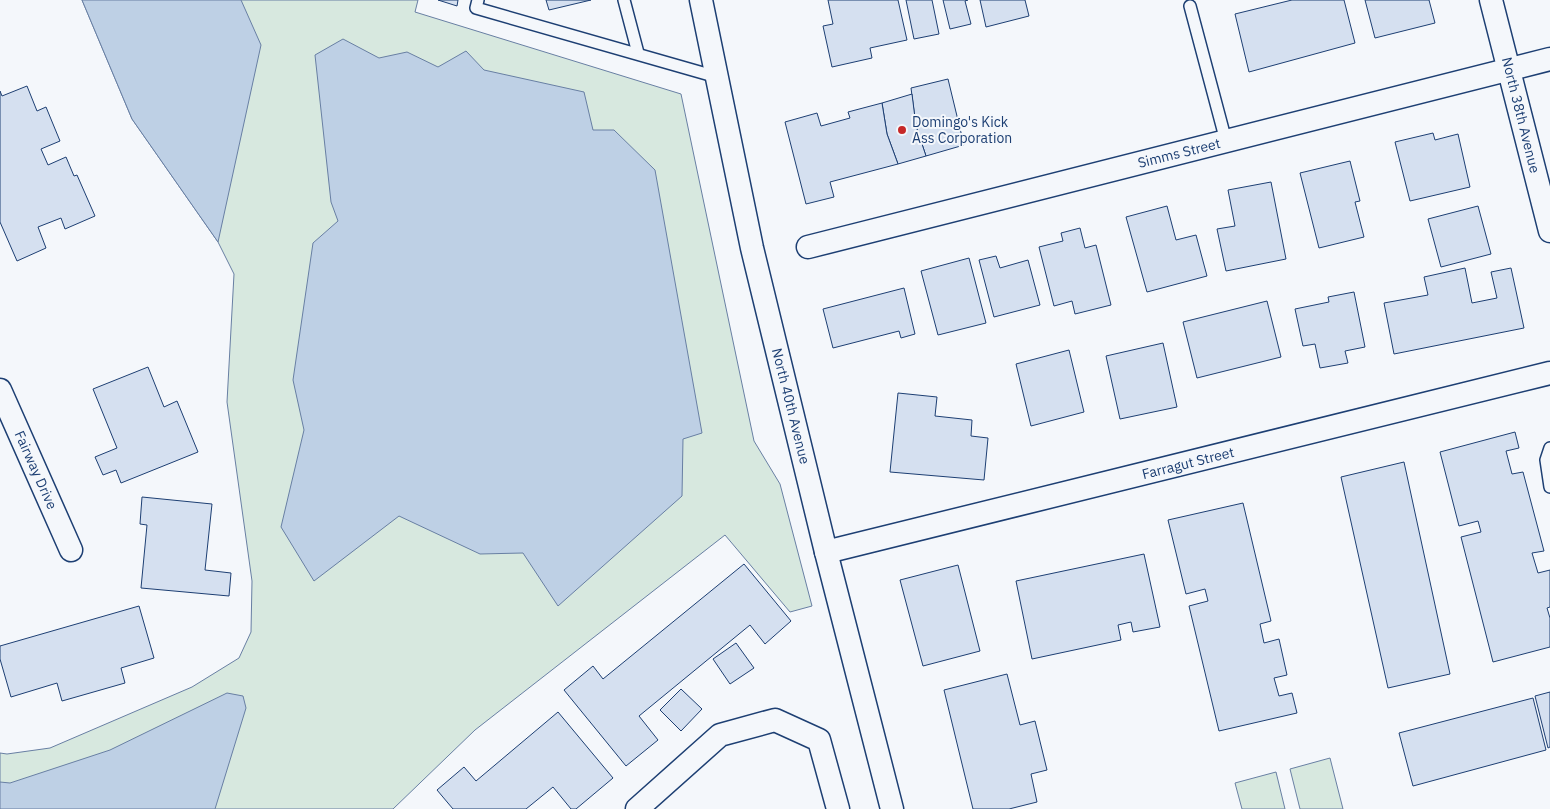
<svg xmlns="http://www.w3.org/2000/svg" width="1550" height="809" viewBox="0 0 1550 809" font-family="'IBM Plex Sans',sans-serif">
	<rect width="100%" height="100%" fill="#f4f7fb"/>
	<g fill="#d7e8df" stroke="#687fa3">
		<polygon points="82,0 418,0 415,12 681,94 754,441 780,484 812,606 790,612 725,535 475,730 393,809 0,809 0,753 7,754 50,748 192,687 239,658 251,632 252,581 227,402 234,274 218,242 132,119"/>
		<polygon points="1330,758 1343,809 1300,809 1290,769"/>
		<polygon points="1276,772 1285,809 1242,809 1235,783"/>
	</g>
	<g fill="#bed0e5" stroke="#687fa3">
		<polygon points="82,0 241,0 261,45 218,242 132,119"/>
		<polygon points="343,39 379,58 407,52 438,67 466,51 484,70 584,92 593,130 614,130 655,170 702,433 683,439 682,496 558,606 523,553 480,554 399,516 314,581 281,527 304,430 293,380 313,243 338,221 331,202 315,55"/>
		<polygon points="227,693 243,696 246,708 215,809 0,809 0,782 10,783 110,750"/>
	</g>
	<g fill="#d5e0f0" stroke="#1d3f73">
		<polygon points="438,0 458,0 457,6"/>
		<polygon points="546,0 591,0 549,10"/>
		<polygon points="828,0 898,0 907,40 870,48 872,58 832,67 823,26 833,24"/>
		<polygon points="906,0 932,0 939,34 914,39"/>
		<polygon points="943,0 968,0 965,1 971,24 950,29"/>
		<polygon points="980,0 1025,0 1029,16 986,27"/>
		<polygon points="1292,0 1344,0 1355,43 1249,72 1235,14"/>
		<polygon points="1365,0 1429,0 1435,23 1375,38"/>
		<polygon points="948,79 964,145 926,156 916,126 911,88"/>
		<polygon points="27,86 37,111 46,107 60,141 41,149 48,165 66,157 74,176 77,175 95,216 65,229 61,218 38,227 46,248 17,261 0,222 0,91 2,96"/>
		<polygon points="912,94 916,126 926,156 898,164 887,134 882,103"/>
		<polygon points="882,103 887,134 898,164 830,182 834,197 806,204 785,122 817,113 821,126 850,118 848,112"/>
		<polygon points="1433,133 1435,140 1458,134 1470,187 1410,201 1395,142"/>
		<polygon points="1350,161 1360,201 1355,202 1364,237 1319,248 1300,173"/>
		<polygon points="1271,182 1286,259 1226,271 1217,229 1235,226 1228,190"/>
		<polygon points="1167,206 1176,240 1196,235 1207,276 1147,292 1126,217"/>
		<polygon points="1478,206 1491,254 1441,267 1428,219"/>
		<polygon points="1080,228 1085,248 1096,245 1111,305 1075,314 1072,301 1054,306 1039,247 1063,241 1061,233"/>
		<polygon points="996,256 1000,268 1028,260 1040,305 994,317 979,260"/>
		<polygon points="969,258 986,323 938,335 921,271"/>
		<polygon points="1465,268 1472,303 1497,298 1491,272 1511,268 1524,328 1394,354 1384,303 1428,295 1424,277"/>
		<polygon points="904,288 915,334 901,338 899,331 833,348 823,309"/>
		<polygon points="1354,292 1365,347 1345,351 1348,363 1320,368 1315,344 1303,346 1295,309 1329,302 1328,297"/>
		<polygon points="1267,301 1281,357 1197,378 1183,322"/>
		<polygon points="1163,343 1177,407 1120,419 1106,356"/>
		<polygon points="1069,350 1084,412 1031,426 1016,364"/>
		<polygon points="148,367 164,407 177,401 198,452 121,483 116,470 103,475 95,457 117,448 93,389"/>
		<polygon points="898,393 937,397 935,416 972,420 971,436 988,438 984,480 890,472"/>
		<polygon points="1515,432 1519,448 1506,451 1512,474 1523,472 1544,551 1532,553 1538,573 1550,570 1550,607 1547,608 1550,618 1550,647 1493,662 1461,537 1481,532 1478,521 1459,526 1440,452"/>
		<polygon points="1404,462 1450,674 1388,688 1341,477"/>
		<polygon points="142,497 212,504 205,570 231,573 229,596 141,588 147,525 140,524"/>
		<polygon points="1243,503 1271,621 1260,624 1264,643 1279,639 1287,675 1274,678 1279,696 1292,693 1297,713 1219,731 1189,606 1208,601 1205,589 1186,594 1168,520"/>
		<polygon points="1144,554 1160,627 1133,632 1131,622 1118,625 1121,640 1032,659 1016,581"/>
		<polygon points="744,564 791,621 765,644 750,625 639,716 658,740 626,766 564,690 593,666 603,679"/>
		<polygon points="958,565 980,651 923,666 900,580"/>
		<polygon points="139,606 154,658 121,668 125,683 62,701 57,683 11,697 0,659 0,646"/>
		<polygon points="736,643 754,668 730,684 713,659"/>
		<polygon points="1007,674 1020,725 1035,721 1047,770 1031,774 1037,802 1009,809 973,809 944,690"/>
		<polygon points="681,689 702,709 681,731 660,710"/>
		<polygon points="1550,692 1550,747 1548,748 1535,696"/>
		<polygon points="1533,698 1546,750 1413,786 1399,733"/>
		<polygon points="558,712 613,778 576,809 571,809 553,787 526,809 453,809 437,790 464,767 476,781"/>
	</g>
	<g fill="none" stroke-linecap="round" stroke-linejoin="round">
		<defs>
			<g id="lane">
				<polyline points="478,0 476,8 717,77"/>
				<polyline points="624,0 638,53"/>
				<polyline points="1190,6 1226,141"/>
				<polyline points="1550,448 1546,460 1550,487"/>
			</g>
			<g id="street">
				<polyline points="701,0 752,248 826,552 892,809"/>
				<polyline points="1491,0 1550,231"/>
				<polyline points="808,247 1550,59"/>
				<polyline points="0,390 71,550"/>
				<polyline points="826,552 1550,373"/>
				<polyline points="637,809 720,735 775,720 819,740 838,809"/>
			</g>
		</defs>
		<use href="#lane" stroke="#1d3f73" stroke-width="14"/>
		<use href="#street" stroke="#1d3f73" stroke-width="25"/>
		<use href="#lane" stroke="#f4f7fb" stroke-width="11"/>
		<use href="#street" stroke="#f4f7fb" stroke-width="22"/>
	</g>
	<circle fill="#c62828" stroke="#f4f7fb" stroke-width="2" cx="902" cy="130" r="5"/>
	<g text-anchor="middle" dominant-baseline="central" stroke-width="4" stroke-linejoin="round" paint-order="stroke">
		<g font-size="14" fill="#1d3f73" stroke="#f4f7fb">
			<text transform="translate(1521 115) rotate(76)">North 38th Avenue</text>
			<text transform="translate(1179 153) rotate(-14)">Simms Street</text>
			<text transform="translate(791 406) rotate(76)">North 40th Avenue</text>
			<text transform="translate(1188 463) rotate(-14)">Farragut Street</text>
			<text transform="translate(36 470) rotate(66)">Fairway Drive</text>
		</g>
		<g font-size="14" fill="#1d3f73" stroke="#f4f7fb" text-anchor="start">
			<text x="912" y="122">Domingo's Kick<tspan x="912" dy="16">Ass Corporation</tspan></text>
		</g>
	</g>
</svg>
